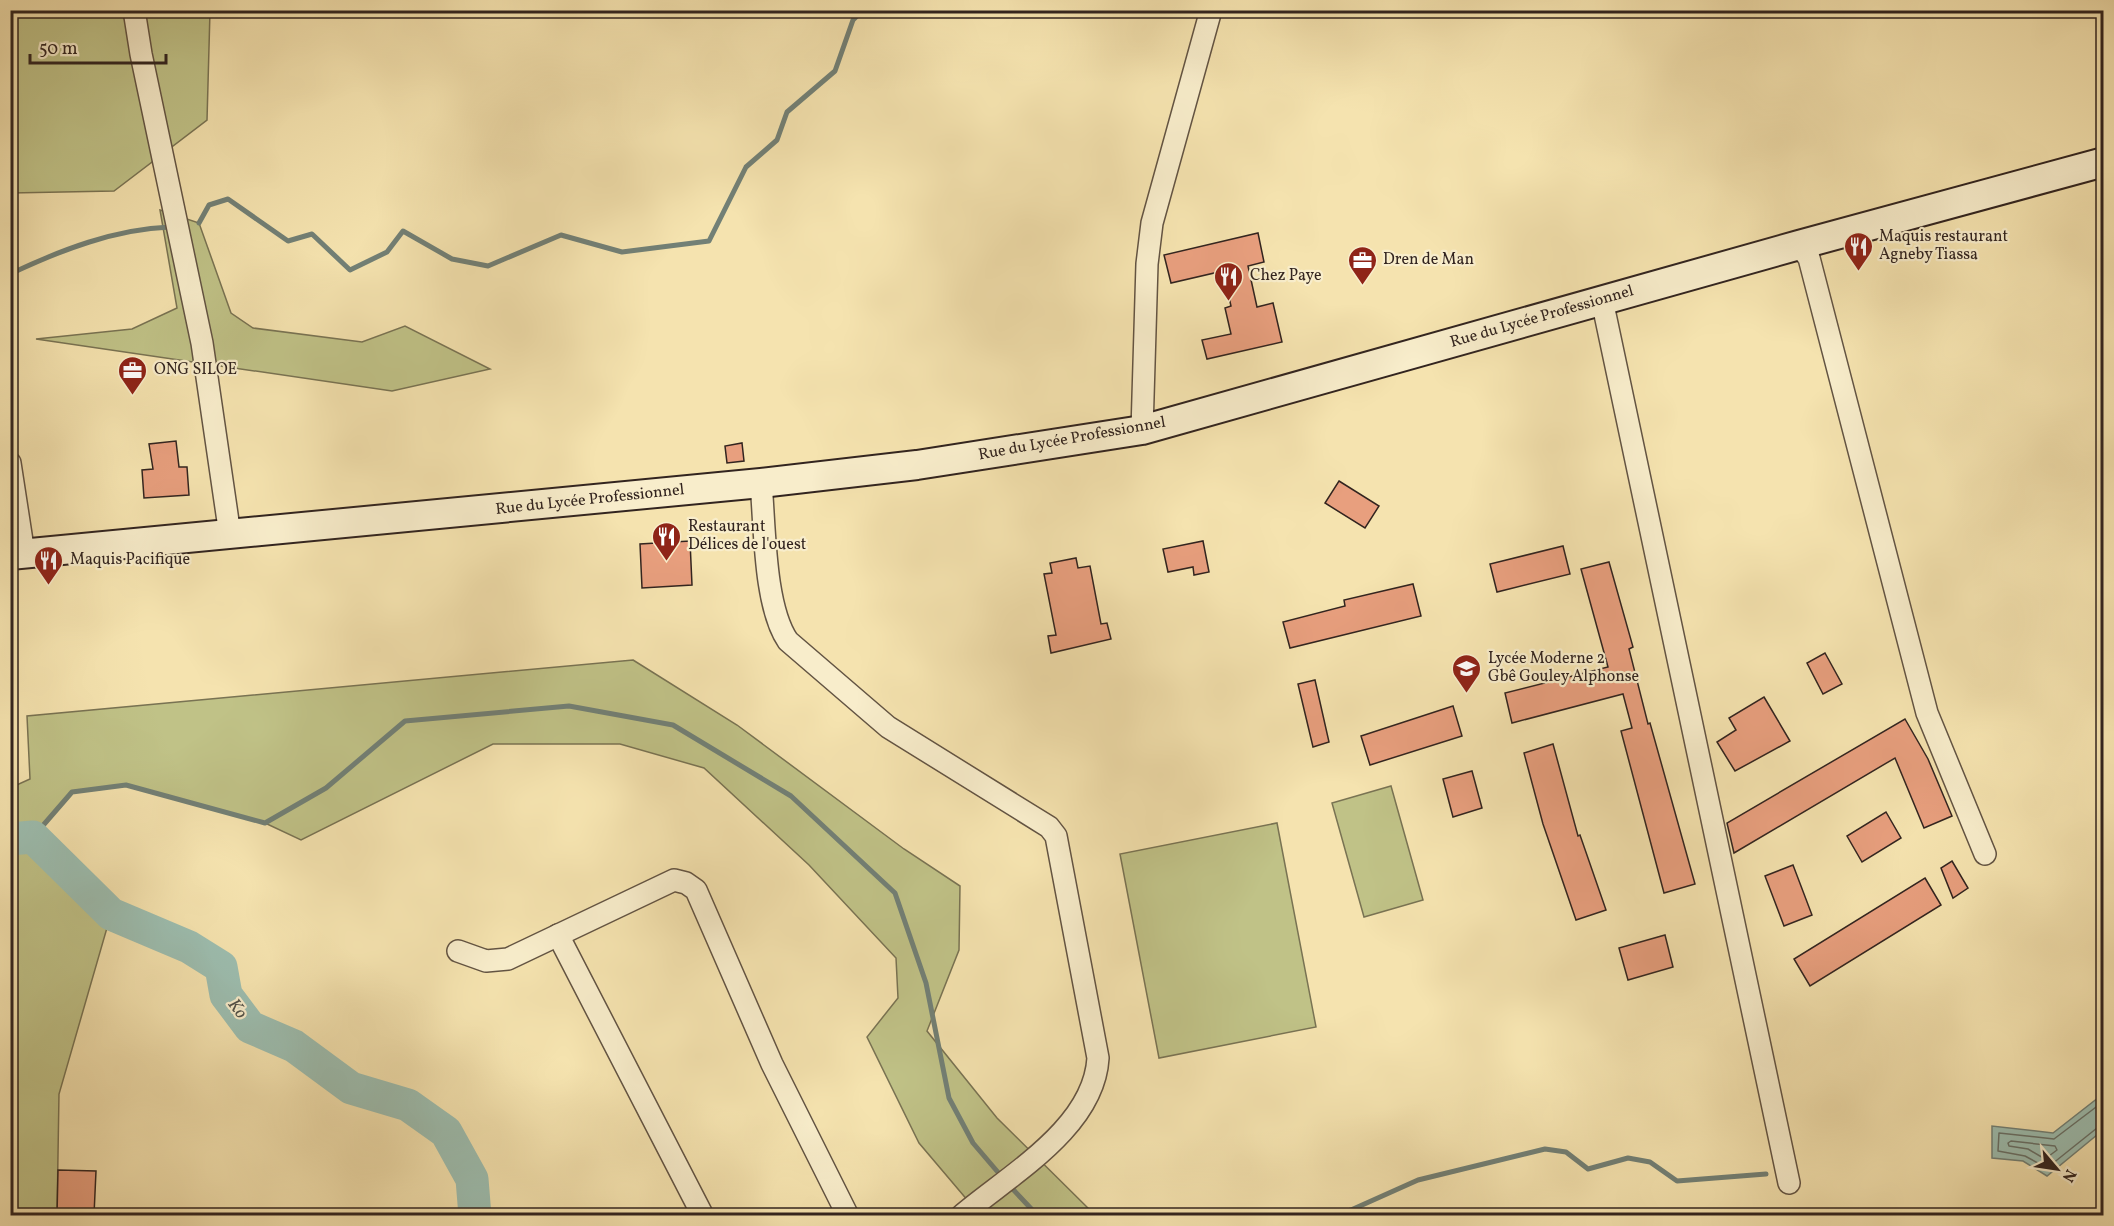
<svg xmlns="http://www.w3.org/2000/svg" width="2114" height="1226" viewBox="0 0 2114 1226" font-family="Vollkorn,serif">
	<rect width="100%" height="100%" fill="#f5e3af"/>
	<filter id="stains"><feTurbulence type="fractalNoise" baseFrequency=".00333" numOctaves="4"/><feColorMatrix values="0 0 0 0 .2 0 0 0 0 .09 0 0 0 0 .02 0 0 0 .5 -.17"/></filter>
	<radialGradient id="worn" r=".72"><stop offset=".6" stop-color="#630" stop-opacity="0"/><stop offset="1" stop-color="#630" stop-opacity=".3"/></radialGradient>
	<g fill="#c0c287" stroke="#797353" stroke-width="1.5">
		<polygon points="10,11 210,11 207,120 114,191 11,193"/>
		<polygon points="160,210 199,223 231,313 253,328 362,342 405,326 490,369 392,391 36,339 132,329 177,308"/>
		<polygon points="633,660 737,725 904,849 960,886 959,950 927,1031 997,1118 1095,1215 980,1215 919,1143 867,1037 898,998 896,958 809,865 704,768 620,744 493,744 301,840 265,823 126,785 72,792 33,837 111,914 59,1094 57,1215 11,1215 10,788 30,779 27,716"/>
		<polygon points="1391,786 1423,900 1364,917 1332,803"/>
		<polygon points="1277,823 1316,1027 1159,1058 1120,854"/>
	</g>
	<polygon fill="#9dbeb0" stroke="#728076" stroke-width="1.5" points="2103,1094 2103,1130 2047,1176 2023,1161 1992,1158 1992,1126 2053,1133"/>
	<g fill="none" stroke-linecap="round" stroke-linejoin="round">
		<g stroke="#687168" stroke-width="1.5">
			<polyline points="2104,1101 2054,1139 1999,1133 1998,1151 2025,1156 2047,1168 2097,1128 2104,1126"/>
			<polygon points="2011,1141 2055,1146 2057,1150 2045,1159 2028,1149 2009,1146 2008,1143"/>
		</g>
		<g stroke="#728076" stroke-width="5">
			<polyline points="199,223 209,205 228,199 288,241 312,234 350,270 387,252 403,231 452,259 488,266 561,235 622,252 709,241 746,167 777,140 787,112 835,71 853,20 863,10"/>
			<path d="M10,274C61,250 115,229 170,227"/>
			<polyline points="33,837 72,792 126,785 265,823 326,788 405,721 569,706 673,725 791,796 895,893 926,983 949,1098 973,1143 1002,1177"/>
			<polyline points="1008,1184 1038,1216"/>
			<polyline points="1330,1216 1351,1210 1418,1180 1545,1149 1566,1152 1588,1169 1628,1158 1650,1162 1677,1181 1766,1174"/>
		</g>
		<polyline stroke="#9dbeb0" stroke-width="33" points="10,839 33,837 111,914 189,947 221,967 226,995 250,1027 294,1046 351,1088 408,1105 446,1132 472,1179 475,1216"/>
	</g>
	<g fill="#e89f7e" stroke="#32241f" stroke-width="1.5">
		<polygon points="1258,233 1264,262 1248,266 1257,307 1273,303 1282,342 1207,359 1202,340 1231,334 1225,308 1231,306 1223,271 1171,283 1164,255"/>
		<polygon points="176,441 179,467 187,467 189,495 144,498 142,470 153,469 149,444"/>
		<polygon points="742,443 744,461 727,463 725,446"/>
		<polygon points="1339,481 1379,506 1365,528 1325,503"/>
		<polygon points="690,541 692,585 642,588 640,544"/>
		<polygon points="1203,541 1209,572 1194,575 1193,567 1168,572 1163,549"/>
		<polygon points="1563,546 1570,574 1497,592 1490,564"/>
		<polygon points="1076,558 1078,568 1090,566 1101,624 1107,623 1111,639 1051,653 1048,636 1056,635 1044,574 1052,573 1050,563"/>
		<polygon points="1609,562 1633,647 1629,649 1648,724 1650,723 1695,884 1664,893 1621,731 1632,728 1623,694 1512,723 1505,693 1608,667 1581,569"/>
		<polygon points="1413,584 1421,616 1290,648 1283,622 1345,606 1344,600"/>
		<polygon points="1825,653 1842,684 1823,694 1807,663"/>
		<polygon points="1315,680 1329,742 1313,747 1298,684"/>
		<polygon points="1764,697 1790,741 1735,771 1717,742 1736,730 1729,718"/>
		<polygon points="1453,706 1462,736 1370,765 1361,736"/>
		<polygon points="1905,719 1928,759 1952,816 1924,828 1895,758 1734,853 1727,823"/>
		<polygon points="1553,744 1578,836 1580,835 1606,910 1576,920 1543,824 1524,753"/>
		<polygon points="1472,771 1482,808 1453,817 1443,779"/>
		<polygon points="1886,812 1901,838 1862,862 1847,836"/>
		<polygon points="1952,861 1968,888 1953,898 1941,868"/>
		<polygon points="1793,865 1812,915 1784,926 1765,876"/>
		<polygon points="1925,878 1941,905 1810,986 1794,959"/>
		<polygon points="1665,935 1673,967 1628,980 1619,948"/>
		<polygon points="58,1170 96,1171 94,1215 57,1215"/>
	</g>
	<g fill="none" stroke-linecap="round" stroke-linejoin="round">
		<defs>
			<g id="minor">
				<polyline points="134,10 141,54 202,343 230,535"/>
				<polyline points="1799,245 1809,258 1927,713 1985,854"/>
				<polyline points="1602,300 1789,1183"/>
				<polyline points="1142,430 1147,264 1152,223 1211,10"/>
				<polyline points="10,463 24,554"/>
				<path d="M761,483C765,527 764,606 788,641L888,727L1049,827L1056,836L1098,1058C1094,1128 1009,1175 961,1216"/>
				<polyline points="558,935 703,1216"/>
				<polyline points="458,951 486,961 508,959 674,880 686,883 696,890 772,1064 848,1216"/>
			</g>
			<polyline id="secondary" points="10,555 761,483 917,465 1142,430 1799,245 2104,162"/>
		</defs>
		<use href="#minor" stroke="#635443" stroke-width="24"/>
		<use href="#secondary" stroke="#32241f" stroke-width="32"/>
		<use href="#minor" stroke="#f8edcb" stroke-width="21"/>
		<use href="#secondary" stroke="#f8edcb" stroke-width="28"/>
	</g>
	<defs>
		<symbol id="restaurant-pin" viewBox="-11 -11 22 30"><path d="M0 17L-7.5 6A9.5 9.5 0 1 1 7.5 6Z" fill="#8f2418" stroke="#f8edcb"/><path d="M-5-6h1v4h1v-4h1v4h1v-4h1v5L-1.5 .5V6h-2V.5L-5-1ZM5-6V6H3V1.5H1.5Q1.5-4 5-6Z" fill="#fff"/></symbol>
		<symbol id="office-pin" viewBox="-11 -11 22 30"><path d="M0 17L-7.5 6A9.5 9.5 0 1 1 7.5 6Z" fill="#8f2418" stroke="#f8edcb"/><path d="M-6-3h4V-5.5h4V-3h4V5H-6ZM-1-4.5V-3h2v-1.5ZM-6 0V1H6V0Z" fill="#fff"/></symbol>
		<symbol id="school-pin" viewBox="-11 -11 22 30"><path d="M0 17L-7.5 6A9.5 9.5 0 1 1 7.5 6Z" fill="#8f2418" stroke="#f8edcb"/><path d="M0-5L7-2L0 1L-7-2ZM-4 1L0 2.5L4 1V4Q0 6-4 4Z" fill="#fff"/></symbol>
	</defs>
	<g fill-rule="evenodd">
		<use href="#restaurant-pin" x="1842" y="230" width="33" height="45"/>
		<use href="#office-pin" x="1346" y="244" width="33" height="45"/>
		<use href="#restaurant-pin" x="1212" y="260" width="33" height="45"/>
		<use href="#office-pin" x="116" y="354" width="33" height="45"/>
		<use href="#restaurant-pin" x="650" y="520" width="33" height="45"/>
		<use href="#restaurant-pin" x="32" y="544" width="33" height="45"/>
		<use href="#school-pin" x="1450" y="652" width="33" height="45"/>
	</g>
	<g text-anchor="middle" dominant-baseline="central" stroke-width="4.5" stroke-linejoin="round" paint-order="stroke">
		<g font-size="16" fill="#32241f" stroke="#f8edcb" text-anchor="start">
			<text x="1879" y="237">Maquis restaurant<tspan x="1879" dy="18">Agneby Tiassa</tspan></text>
			<text x="1383" y="260">Dren de Man</text>
			<text x="1250" y="276">Chez Paye</text>
			<text x="154" y="370">ONG SILOE</text>
			<text x="688" y="527">Restaurant<tspan x="688" dy="18">Délices de l'ouest</tspan></text>
			<text x="70" y="560">Maquis Pacifique</text>
			<text x="1488" y="659">Lycée Moderne 2<tspan x="1488" dy="18">Gbê Gouley Alphonse</tspan></text>
		</g>
		<g font-size="16" fill="#32241f" stroke="#f8edcb">
			<text transform="translate(1542 317) rotate(-16)">Rue du Lycée Professionnel</text>
			<text transform="translate(1072 439) rotate(-10)">Rue du Lycée Professionnel</text>
			<text transform="translate(590 500) rotate(-6)">Rue du Lycée Professionnel</text>
		</g>
		<g font-size="18" font-style="italic" fill="#52524a" stroke="#f8edcb">
			<text transform="translate(237 1009) rotate(53)">Ko</text>
		</g>
	</g>
	<rect width="2114" height="1226" fill="none" stroke="#f5e3af" stroke-width="36"/>
	<rect x="12" y="12" width="2090" height="1202" fill="none" stroke="#32241f" stroke-width="3"/>
	<rect x="18" y="18" width="2078" height="1190" fill="none" stroke="#32241f" stroke-width="1.5"/>
	<g transform="translate(2057 1169) rotate(119)" stroke="#f8edcb" stroke-width="4.5" paint-order="stroke">
	<path d="M0-4.5L10 22L0 15L-10 22Z" fill="#32241f"/>
	<text y="-9" font-size="16" font-weight="bold" text-anchor="middle" fill="#32241f">N</text>
	</g>
	<path d="M30 54v9h136v-9" fill="none" stroke="#32241f" stroke-width="3"/>
	<text x="39" y="54" font-size="18" fill="#32241f" stroke="#f8edcb" stroke-width="4.5" paint-order="stroke">50 m</text>
	<rect width="100%" height="100%" filter="url(#stains)"/>
	<rect width="100%" height="100%" fill="url(#worn)"/>
</svg>
